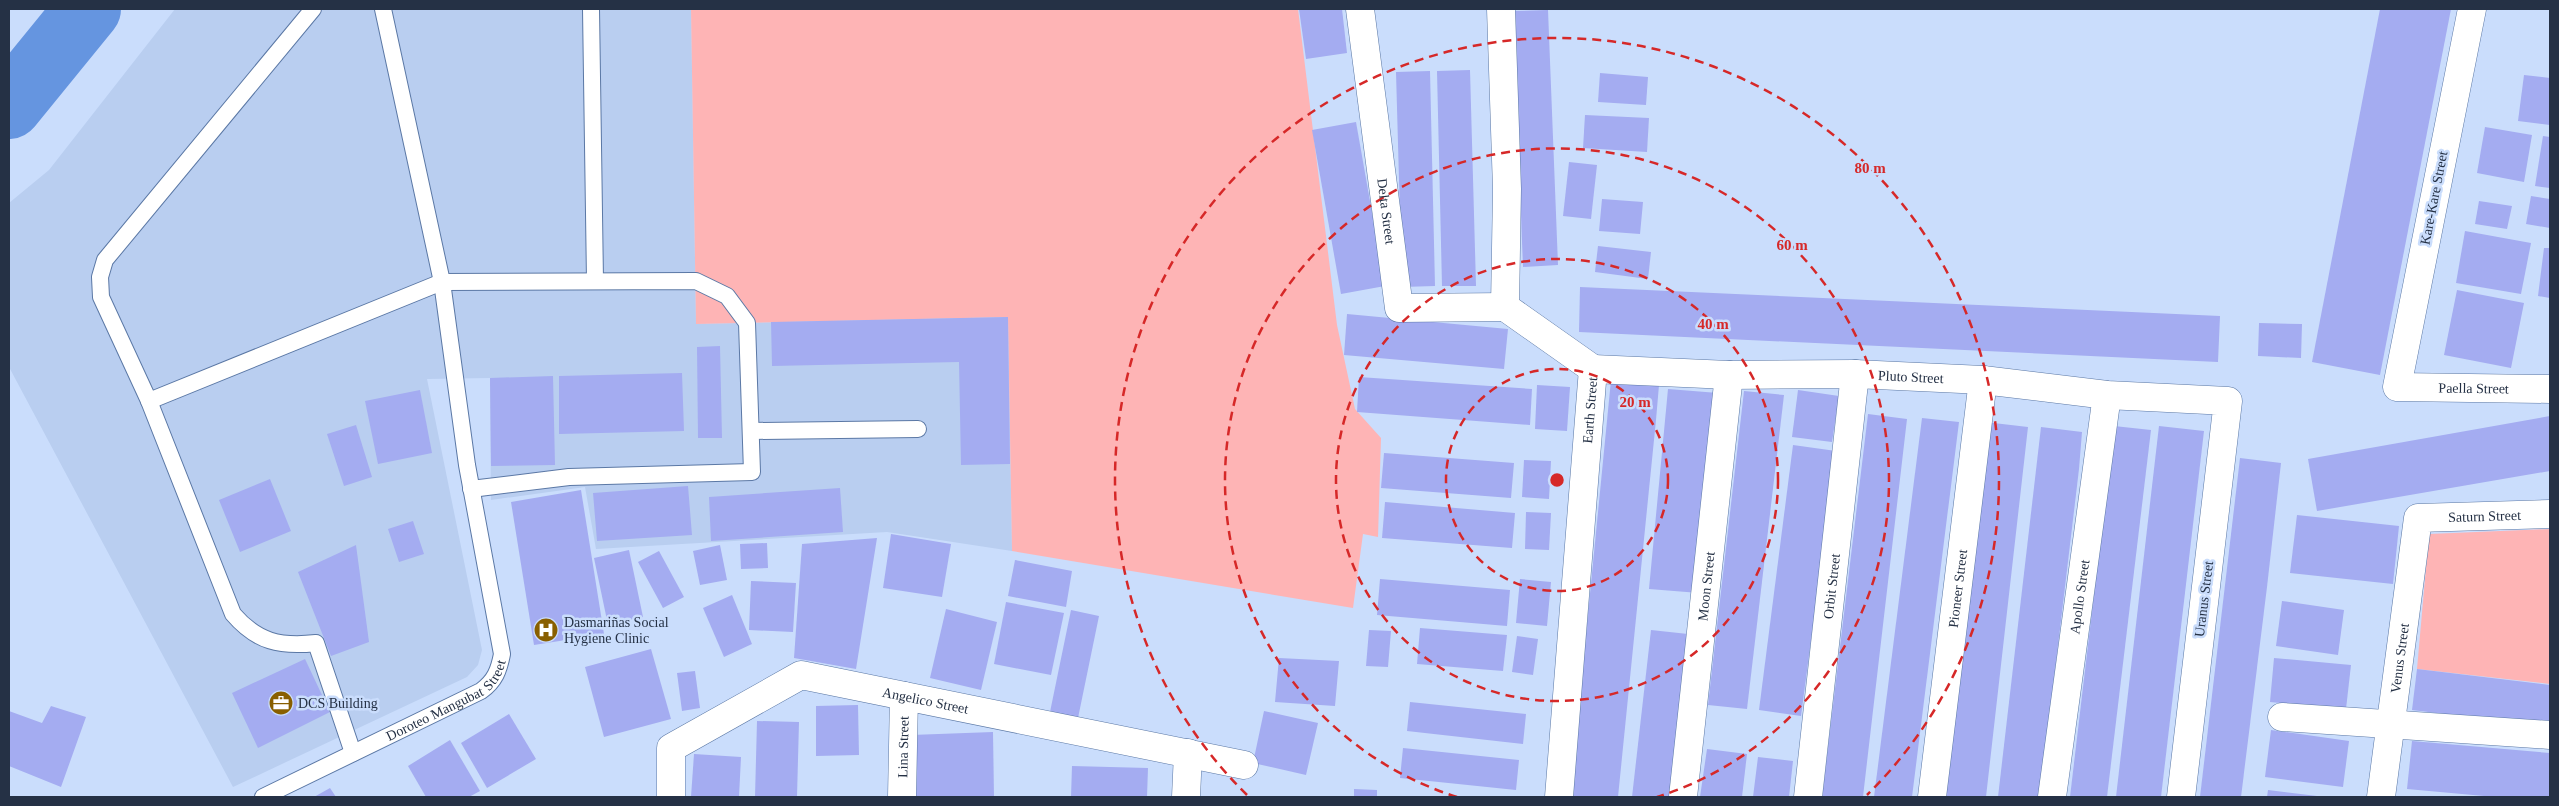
<svg xmlns="http://www.w3.org/2000/svg" width="2559" height="806" viewBox="0 0 2559 806" font-family="'Times New Roman',serif">
	<rect width="100%" height="100%" fill="#caddfc"/>
	<polygon fill="#b9cef0" points="175,9 691,9 696,324 1008,317 1012,551 887,532 596,549 585,487 491,500 490,378 427,379 482,650 478,665 467,677 233,787 9,367 9,203 49,170"/>
	<g fill="#feb4b5">
		<polygon points="691,9 1298,9 1337,325 1355,409 1381,438 1378,537 1363,534 1353,608 1012,551 1008,317 696,324"/>
		<polygon points="2550,529 2550,684 2417,669 2429,534"/>
	</g>
	<g fill="none" stroke-linecap="round" stroke-linejoin="round">
		<polyline stroke="#6595e0" stroke-width="66" points="9,106 88,9"/>
	</g>
	<g fill="#a4acf1">
		<polygon points="1299,9 1342,9 1347,53 1306,59"/>
		<polygon points="2380,9 2451,9 2380,375 2312,362"/>
		<polygon points="1548,10 1558,265 1523,267 1513,11"/>
		<polygon points="1470,70 1476,286 1442,286 1437,71"/>
		<polygon points="1430,71 1435,286 1402,287 1396,72"/>
		<polygon points="1600,73 1648,77 1646,105 1598,102"/>
		<polygon points="2524,75 2550,78 2550,125 2518,121"/>
		<polygon points="1585,115 1649,118 1647,152 1583,148"/>
		<polygon points="1356,122 1385,286 1341,294 1312,130"/>
		<polygon points="2485,127 2532,135 2524,182 2477,173"/>
		<polygon points="2543,136 2550,137 2550,188 2535,186"/>
		<polygon points="1569,162 1597,165 1591,219 1563,216"/>
		<polygon points="2531,196 2550,199 2550,228 2526,224"/>
		<polygon points="1602,199 1643,202 1640,234 1599,231"/>
		<polygon points="2479,201 2512,206 2507,229 2475,224"/>
		<polygon points="2465,231 2531,243 2521,294 2456,283"/>
		<polygon points="1598,246 1651,252 1648,279 1595,272"/>
		<polygon points="2544,248 2550,248 2550,298 2538,296"/>
		<polygon points="1580,287 2220,316 2218,362 1579,332"/>
		<polygon points="2457,290 2524,303 2511,368 2444,355"/>
		<polygon points="1347,314 1508,329 1504,369 1344,355"/>
		<polygon points="1008,317 1010,464 961,465 959,362 772,366 771,322"/>
		<polygon points="2259,323 2302,324 2301,358 2258,356"/>
		<polygon points="720,346 722,438 698,438 697,347"/>
		<polygon points="682,373 684,431 559,434 559,376"/>
		<polygon points="553,376 555,465 491,466 490,378"/>
		<polygon points="1359,377 1532,389 1530,425 1357,412"/>
		<polygon points="1611,380 1659,385 1656,420 1618,797 1570,797"/>
		<polygon points="1537,385 1570,387 1567,431 1535,429"/>
		<polygon points="1668,389 1718,393 1699,593 1649,589"/>
		<polygon points="420,390 432,453 378,464 365,401"/>
		<polygon points="1798,390 1839,396 1832,442 1792,437"/>
		<polygon points="1744,391 1784,395 1747,709 1708,705"/>
		<polygon points="1868,414 1907,419 1864,788 1863,797 1822,797"/>
		<polygon points="2550,416 2550,471 2317,511 2308,459"/>
		<polygon points="1922,418 1959,422 1912,797 1874,797"/>
		<polygon points="1985,422 2028,427 1986,797 1944,797 1979,480 1985,480 1978,479"/>
		<polygon points="356,425 372,477 344,486 327,434"/>
		<polygon points="2114,426 2151,430 2107,797 2070,797"/>
		<polygon points="2159,426 2204,431 2169,729 2161,797 2116,797"/>
		<polygon points="2041,427 2082,432 2079,469 2040,797 1998,797"/>
		<polygon points="1793,445 1836,451 1801,716 1759,710"/>
		<polygon points="1384,453 1514,463 1511,498 1381,488"/>
		<polygon points="2240,458 2281,463 2267,587 2241,797 2200,797"/>
		<polygon points="1524,460 1551,461 1549,499 1522,497"/>
		<polygon points="270,479 291,531 240,552 219,500"/>
		<polygon points="688,486 692,535 597,541 593,493"/>
		<polygon points="840,488 843,532 711,541 709,497"/>
		<polygon points="581,490 604,634 534,645 511,502"/>
		<polygon points="1385,502 1515,513 1512,548 1382,538"/>
		<polygon points="1526,512 1551,513 1549,550 1525,549"/>
		<polygon points="2297,515 2399,526 2393,584 2290,573"/>
		<polygon points="413,521 424,554 399,562 388,529"/>
		<polygon points="891,534 951,544 942,597 883,588"/>
		<polygon points="877,538 856,669 794,658 802,544"/>
		<polygon points="767,543 768,568 741,569 740,544"/>
		<polygon points="356,545 369,642 331,656 298,572"/>
		<polygon points="720,545 727,580 700,585 693,551"/>
		<polygon points="629,550 643,617 608,625 594,558"/>
		<polygon points="659,551 684,597 663,608 638,562"/>
		<polygon points="1015,560 1072,571 1066,607 1008,596"/>
		<polygon points="1380,579 1510,590 1507,626 1377,615"/>
		<polygon points="1520,579 1551,582 1547,626 1516,623"/>
		<polygon points="751,581 796,583 793,632 749,630"/>
		<polygon points="732,595 752,644 724,657 703,608"/>
		<polygon points="2282,601 2344,610 2338,655 2276,646"/>
		<polygon points="1006,602 1064,613 1051,675 994,664"/>
		<polygon points="946,609 997,622 981,690 930,678"/>
		<polygon points="1071,610 1099,616 1078,718 1050,712"/>
		<polygon points="1420,628 1507,635 1503,671 1417,664"/>
		<polygon points="1369,630 1391,631 1388,667 1366,666"/>
		<polygon points="1651,630 1688,634 1670,797 1632,797"/>
		<polygon points="1517,636 1538,639 1533,675 1512,672"/>
		<polygon points="651,649 671,719 604,737 585,667"/>
		<polygon points="1279,658 1339,661 1335,706 1275,702"/>
		<polygon points="2274,658 2351,665 2346,709 2270,702"/>
		<polygon points="305,659 330,712 258,748 232,693"/>
		<polygon points="2417,669 2550,685 2550,727 2412,710"/>
		<polygon points="695,671 700,708 682,711 677,673"/>
		<polygon points="1410,702 1526,714 1523,744 1407,731"/>
		<polygon points="858,705 859,755 816,756 816,706"/>
		<polygon points="51,706 86,717 61,787 9,766 9,711 42,723"/>
		<polygon points="1264,711 1318,723 1306,775 1253,763"/>
		<polygon points="509,714 536,759 487,788 461,743"/>
		<polygon points="757,721 799,722 797,797 755,797"/>
		<polygon points="2271,730 2349,741 2343,787 2265,777"/>
		<polygon points="993,732 994,797 913,797 911,735"/>
		<polygon points="450,740 480,791 469,797 426,797 408,766"/>
		<polygon points="2412,741 2550,753 2550,797 2495,797 2407,789"/>
		<polygon points="1403,748 1519,760 1516,790 1400,778"/>
		<polygon points="1707,749 1747,754 1742,797 1700,797"/>
		<polygon points="694,754 741,757 739,797 691,797"/>
		<polygon points="1758,757 1793,761 1789,797 1753,797"/>
		<polygon points="1072,766 1148,768 1147,797 1071,797"/>
		<polygon points="330,788 336,797 314,797"/>
		<polygon points="1354,789 1377,790 1377,797 1354,797"/>
		<polygon points="2268,790 2317,796 2317,797 2267,797"/>
	</g>
	<g fill="none" stroke-linecap="round" stroke-linejoin="round">
		<defs>
			<g id="service">
				<path d="M313,9L105,260L100,277L101,297L149,401L233,614C257,642 280,647 316,643L353,753"/>
				<polyline points="591,9 595,281"/>
				<polyline points="149,401 442,282 696,281 727,296 747,323 752,472 569,477 471,489"/>
				<polyline points="752,431 918,429"/>
				<path id="s1" d="M263,797L481,691C495,681 499,670 502,654L467,465L442,282L383,9"/>
			</g>
			<g id="minor">
				<path id="s2" d="M1360,9L1399,308L1505,307"/>
				<polyline points="1501,9 1507,189 1505,307 1593,369"/>
				<path id="s3" d="M2472,9L2397,387L2550,389"/>
				<path id="s4" d="M1593,369L1729,375L1855,374L1983,380L2107,395L2228,401L2181,797"/>
				<polyline points="2282,717 2550,735"/>
				<path id="s5" d="M671,797V748L801,675L1244,765"/>
				<path id="s6" d="M902,797L904,696"/>
				<polyline points="1186,797 1188,753"/>
				<path id="s7" d="M1559,797L1593,369"/>
				<path id="s8" d="M1683,797L1729,375"/>
				<path id="s9" d="M1808,797L1855,374"/>
				<path id="s10" d="M1932,797L1983,380"/>
				<path id="s11" d="M2052,797L2107,395"/>
				<path id="s12" d="M2381,797L2418,518L2550,514"/>
			</g>
		</defs>
		<use href="#service" stroke="#5b78a5" stroke-width="18"/>
		<use href="#minor" stroke="#5b78a5" stroke-width="29"/>
		<use href="#service" stroke="#fff" stroke-width="16"/>
		<use href="#minor" stroke="#fff" stroke-width="28"/>
	</g>
	<g fill="none" stroke="#d62828" stroke-width="2.5" stroke-dasharray="9 6">
		<circle cx="1557" cy="480" r="111"/>
		<circle cx="1557" cy="480" r="221"/>
		<path d="M1457 797A332 332 0 1 1 1657 797"/>
		<path d="M1247 795A442 442 0 1 1 1867 795"/>
	</g>
	<defs>
		<symbol id="hospital-disc" viewBox="-11 -11 22 22"><circle r="9.5" fill="#895f00" stroke="#caddfc"/><path d="M-5-5h3v3.5h4V-5h3V5h-3V1.5h-4V5h-3Z" fill="#fff"/></symbol>
		<symbol id="office-disc" viewBox="-11 -11 22 22"><circle r="9.5" fill="#895f00" stroke="#caddfc"/><path d="M-6-3h4V-5.5h4V-3h4V5H-6ZM-1-4.5V-3h2v-1.5ZM-6 0V1H6V0Z" fill="#fff"/></symbol>
	</defs>
	<g fill-rule="evenodd">
		<use href="#hospital-disc" x="532" y="616" width="28" height="28"/>
		<use href="#office-disc" x="267" y="689" width="28" height="28"/>
	</g>
	<g text-anchor="middle" dominant-baseline="central" stroke-width="5" stroke-linejoin="round" paint-order="stroke">
		<g font-size="14" fill="#253145" stroke="#caddfc">
			<text transform="translate(2434 198) rotate(-79)">Kare-Kare Street</text>
			<text stroke="none"><textPath href="#s2" startOffset="204">Delta Street</textPath></text>
			<text stroke="none"><textPath href="#s4" startOffset="318">Pluto Street</textPath></text>
			<text stroke="none"><textPath href="#s3" startOffset="462">Paella Street</textPath></text>
			<text stroke="none"><textPath href="#s7" startOffset="388">Earth Street</textPath></text>
			<text stroke="none"><textPath href="#s12" startOffset="348">Saturn Street</textPath></text>
			<text stroke="none"><textPath href="#s8" startOffset="212">Moon Street</textPath></text>
			<text stroke="none"><textPath href="#s9" startOffset="212">Orbit Street</textPath></text>
			<text stroke="none"><textPath href="#s10" startOffset="210">Pioneer Street</textPath></text>
			<text stroke="none"><textPath href="#s11" startOffset="202">Apollo Street</textPath></text>
			<text transform="translate(2204 599) rotate(-83)">Uranus Street</text>
			<text stroke="none"><textPath href="#s12" startOffset="140">Venus Street</textPath></text>
			<text stroke="none"><textPath href="#s1" startOffset="209">Doroteo Mangubat Street</textPath></text>
			<text stroke="none"><textPath href="#s5" startOffset="325">Angelico Street</textPath></text>
			<text stroke="none"><textPath href="#s6" startOffset="50">Lina Street</textPath></text>
		</g>
		<g font-size="14" fill="#253145" stroke="#caddfc" text-anchor="start">
			<text x="564" y="622">Dasmariñas Social<tspan x="564" dy="16">Hygiene Clinic</tspan></text>
			<text x="298" y="703">DCS Building</text>
		</g>
	</g>
	<circle cx="1557" cy="480" r="8" fill="#d62828" stroke="#caddfc" stroke-width="2.5"/>
	<g font-size="15" text-anchor="middle" font-weight="bold" fill="#d62828" stroke="#caddfc" stroke-width="5" stroke-linejoin="round" paint-order="stroke">
		<text x="1870" y="173">80 m</text>
		<text x="1792" y="250">60 m</text>
		<text x="1713" y="329">40 m</text>
		<text x="1635" y="407">20 m</text>
	</g>
	<rect width="2559" height="806" fill="none" stroke="#253145" stroke-width="20"/>
</svg>
